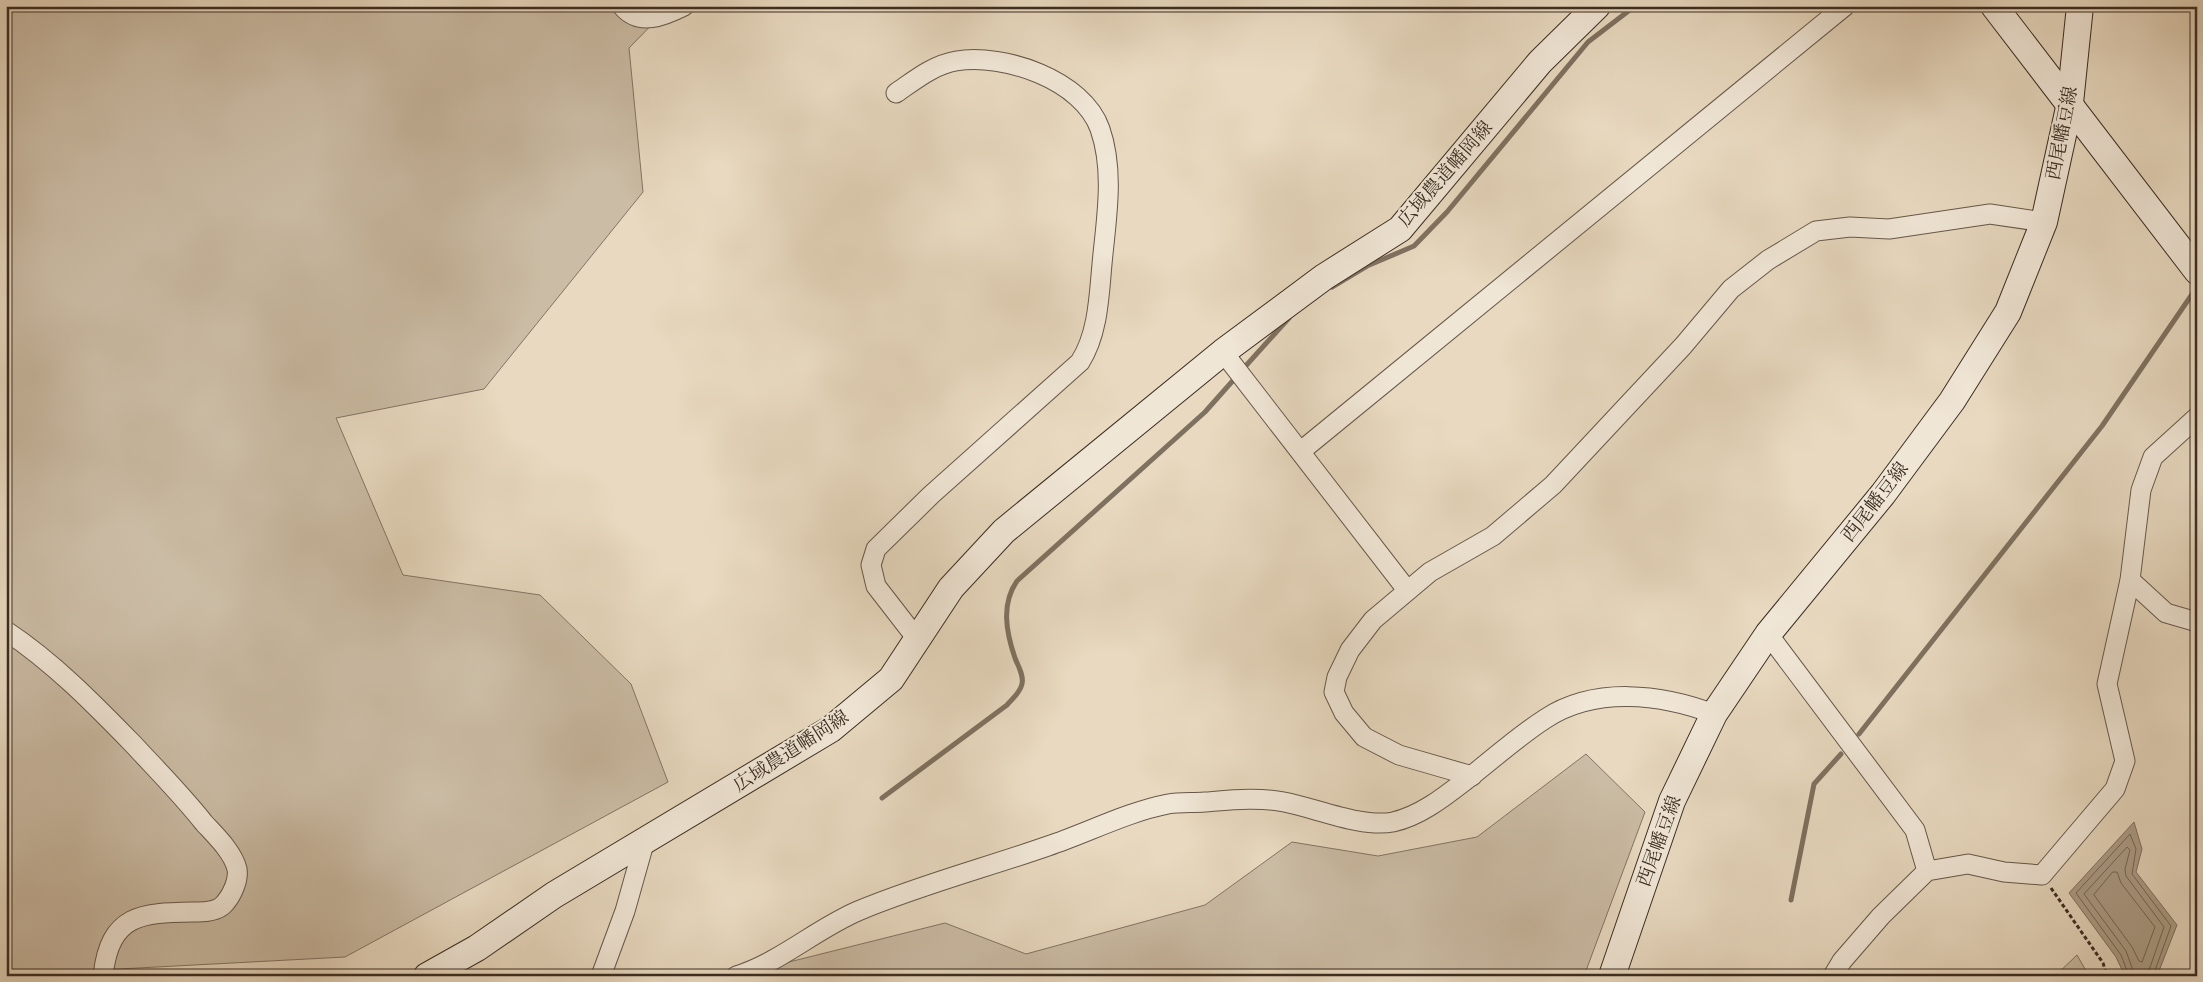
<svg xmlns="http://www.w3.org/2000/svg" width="2203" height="982" viewBox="0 0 2203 982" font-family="'Libre Bodoni','Noto Serif JP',serif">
	<rect width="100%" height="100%" fill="#e8d9c0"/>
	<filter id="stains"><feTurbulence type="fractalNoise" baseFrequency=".004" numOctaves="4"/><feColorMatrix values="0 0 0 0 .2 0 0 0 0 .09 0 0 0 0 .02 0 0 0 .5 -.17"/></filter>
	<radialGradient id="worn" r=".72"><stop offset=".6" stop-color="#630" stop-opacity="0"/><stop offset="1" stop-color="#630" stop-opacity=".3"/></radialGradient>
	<g fill="#cbbca5" stroke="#837464">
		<polygon points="6,6 670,6 629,48 643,192 484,389 336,418 403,575 540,595 631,684 668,782 345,957 6,975"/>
		<polygon points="1586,754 1645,812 1584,976 733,976 945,923 1026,954 1205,905 1292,842 1378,856 1477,837"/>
		<polygon points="2077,955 2089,976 2055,976"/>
	</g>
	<polygon fill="#ad9f8a" stroke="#7f7160" points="2134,822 2142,849 2136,872 2177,925 2157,976 2125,976 2116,957 2069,893"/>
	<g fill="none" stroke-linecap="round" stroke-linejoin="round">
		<g stroke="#746656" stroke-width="1">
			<polygon points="2113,872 2117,872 2121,883 2155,927 2142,962 2139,961 2132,947 2094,895"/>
			<polyline points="2129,976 2121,955 2076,893 2130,834 2136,849 2132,874 2171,926 2153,976"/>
			<polyline points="2135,976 2126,951 2084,894 2127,847 2130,850 2125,869 2126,876 2164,927 2147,976"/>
		</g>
		<g stroke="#7f7160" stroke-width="5">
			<polyline points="1332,287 1367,266 1414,246 1447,212 1588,42 1635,6"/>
			<polyline points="1243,369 1289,318"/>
			<polyline points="1859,734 2102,426 2197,287"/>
			<path d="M882,798L1007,705C1013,698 1020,693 1022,684C1024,675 1018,666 1015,658C1006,632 1001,604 1017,581L1205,412L1237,376"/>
			<polyline points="1791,900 1814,784 1841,754"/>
		</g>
		<defs>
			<g id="street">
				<path d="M622,6C639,27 664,16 684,6"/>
				<path d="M896,93C915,80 933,65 956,61C1004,53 1083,80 1100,129C1115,172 1106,220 1102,264C1099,297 1098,334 1080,362L931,495L876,549L871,565L876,586L917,639"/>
				<polyline points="1223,352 1407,590"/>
				<polyline points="1301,451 1845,6"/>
				<polyline points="2130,580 2166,613 2197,622"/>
				<path d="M6,631C53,662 94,704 133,744C157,770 182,795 204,823C215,835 233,852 237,869C239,880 232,895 225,903C219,911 207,912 197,912C143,913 110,912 103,976"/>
				<polyline points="1768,634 1915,830 1927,871"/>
				<polyline points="1472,776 1399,755 1364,737 1344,713 1334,692 1337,677 1350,650 1373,620 1430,572 1493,536 1553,485 1683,346 1731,289 1768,260 1816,231 1850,227 1889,229 1990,214 2044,222"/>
				<polyline points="601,976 625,911 645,840"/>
				<path d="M736,976C779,963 816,929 858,911C920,885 985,868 1048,846C1087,833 1127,812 1168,804C1180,802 1193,803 1205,802C1231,800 1258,797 1284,802C1316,808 1361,828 1393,822C1420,816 1444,797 1466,780C1492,760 1517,737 1545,719C1595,686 1661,694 1714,714"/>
				<polyline points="1833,976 1842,961 1881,916 1927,871 1968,864 2004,872 2042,875 2115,789 2125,761 2107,684 2130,580 2141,490 2153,457 2197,417"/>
			</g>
			<g id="secondary">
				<polyline points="1994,6 2197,271"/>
				<polyline points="427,976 477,948 554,895 831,729 891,679 951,588 1004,531 1223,352 1324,277 1400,229 1540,62 1597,6"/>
				<polyline points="1612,976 1672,801 1714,714 1768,634 1883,494 1952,401 2008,312 2044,222 2070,103 2080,6"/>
			</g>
		</defs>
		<use href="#street" stroke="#66584a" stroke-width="21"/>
		<use href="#secondary" stroke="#3b2d22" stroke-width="28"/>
		<polyline stroke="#3b2d22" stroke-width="3" stroke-dasharray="4 2.5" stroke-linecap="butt" points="2051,888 2103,963 2107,976"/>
		<use href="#street" stroke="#f0e6d6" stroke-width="19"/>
		<use href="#secondary" stroke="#f0e6d6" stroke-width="26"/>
	</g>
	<g text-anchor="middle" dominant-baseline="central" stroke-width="4" stroke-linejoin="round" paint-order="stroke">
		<g font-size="19" fill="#3b2d22" stroke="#f0e6d6">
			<text transform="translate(2062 133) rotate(-79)">西尾幡豆線</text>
			<text transform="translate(1445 174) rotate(-49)">広域農道幡岡線</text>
			<text transform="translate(1875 502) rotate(-52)">西尾幡豆線</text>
			<text transform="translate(791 751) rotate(-33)">広域農道幡岡線</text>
			<text transform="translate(1659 841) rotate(-70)">西尾幡豆線</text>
		</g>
	</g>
	<rect width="2203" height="982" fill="none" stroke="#e8d9c0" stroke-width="25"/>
	<rect x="8" y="8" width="2188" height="967" fill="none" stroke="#3b2d22" stroke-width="2.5"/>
	<rect x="12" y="12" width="2178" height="957" fill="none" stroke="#3b2d22"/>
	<rect width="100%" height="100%" filter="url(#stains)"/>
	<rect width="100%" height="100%" fill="url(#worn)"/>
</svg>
